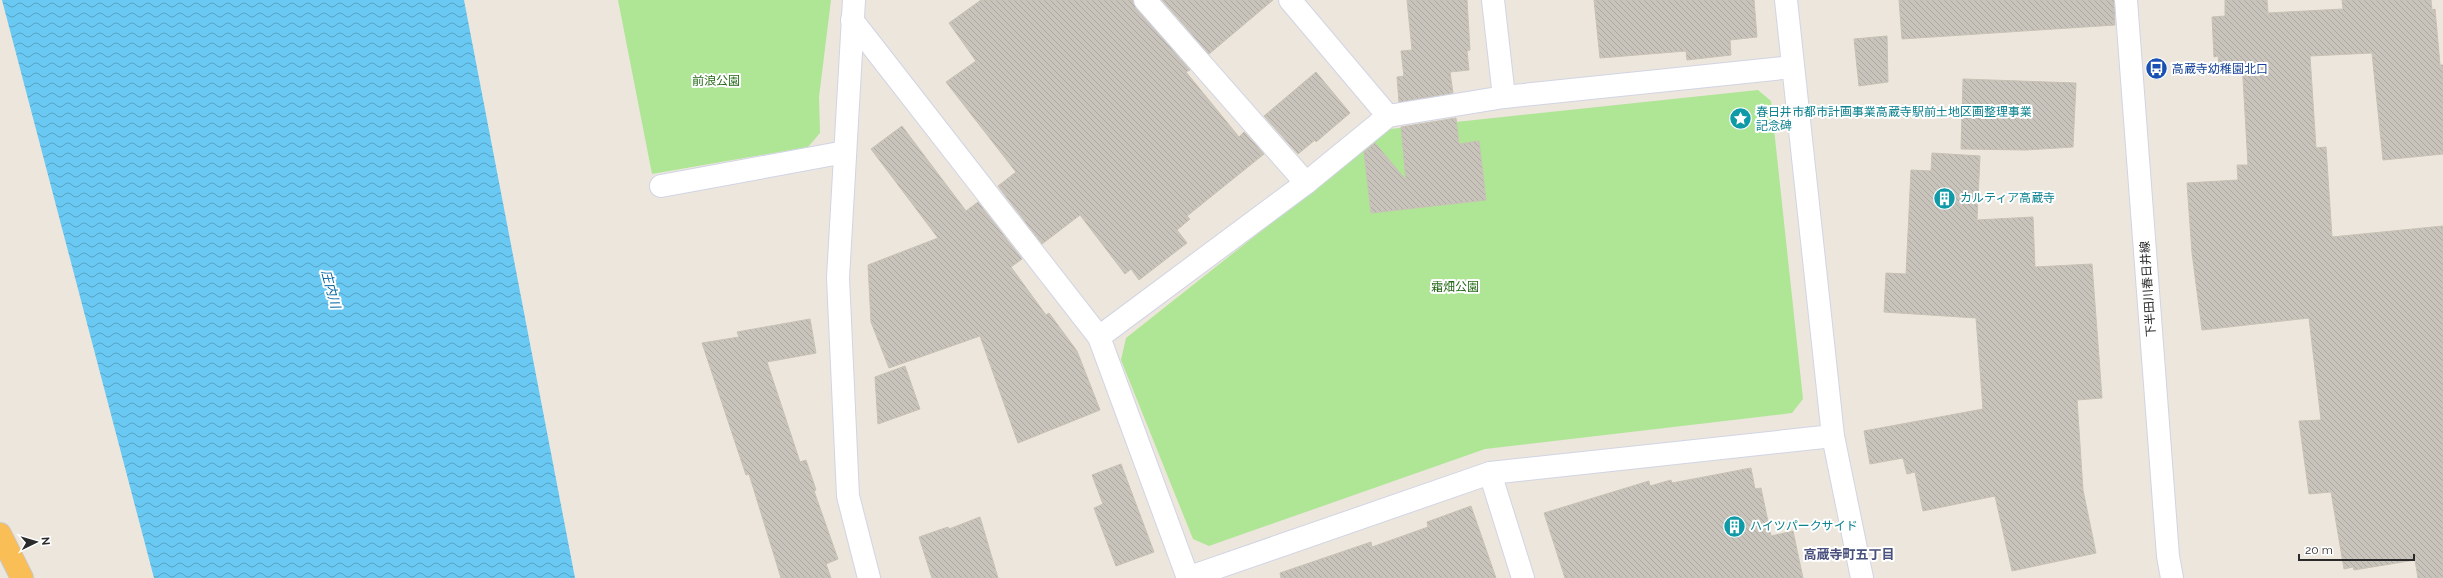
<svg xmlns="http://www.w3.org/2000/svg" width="2443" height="578" viewBox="0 0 2443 578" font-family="Raleway,'Noto Sans JP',sans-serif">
	<defs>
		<pattern id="water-waves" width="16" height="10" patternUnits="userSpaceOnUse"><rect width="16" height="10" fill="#6ac9f3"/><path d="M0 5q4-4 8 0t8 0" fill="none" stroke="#57a3c5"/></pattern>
		<pattern id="building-back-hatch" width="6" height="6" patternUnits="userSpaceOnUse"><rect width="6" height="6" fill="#c8c3bb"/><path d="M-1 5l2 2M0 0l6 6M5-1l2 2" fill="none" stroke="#aca8a1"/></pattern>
	</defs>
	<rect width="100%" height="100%" fill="#ede6dc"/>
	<g fill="#aee696">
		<polygon points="618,0 831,0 819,97 820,133 808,147 652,174"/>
		<polygon points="1758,90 1771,101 1803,399 1792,413 1485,449 1209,546 1193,539 1121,360 1126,338 1390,129"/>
	</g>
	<polygon fill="url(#water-waves)" points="2,0 464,0 575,578 154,578"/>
	<g fill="url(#building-back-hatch)" stroke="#c8c2b5">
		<polygon points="981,0 1133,0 1136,8 1190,70 1186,72 1239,137 1244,132 1264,154 1187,216 1190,219 1177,230 1187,243 1139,280 1131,269 1125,274 1080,215 1042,244 998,186 1016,172 946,82 976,61 949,23"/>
		<polygon points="1162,0 1273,0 1209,54"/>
		<polygon points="1407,0 1467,0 1470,50 1467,51 1469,70 1450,72 1453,93 1399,102 1397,77 1404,76 1401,51 1412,50"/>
		<polygon points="1594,0 1754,0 1757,37 1730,40 1731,55 1687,60 1686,51 1600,58"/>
		<polygon points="1899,0 2114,0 2115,25 1902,39"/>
		<polygon points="2225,0 2267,0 2268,13 2343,9 2342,0 2431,0 2432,10 2435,9 2440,65 2443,65 2443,154 2383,160 2372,53 2310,56 2316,148 2326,147 2332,237 2443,226 2443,578 2418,578 2415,560 2354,570 2353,567 2344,569 2331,492 2309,494 2299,421 2321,420 2309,318 2202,330 2192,253 2187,183 2238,180 2237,165 2248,165 2242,61 2219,63 2218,56 2214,57 2212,17 2225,16"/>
		<polygon points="1887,36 1888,82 1859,86 1854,39"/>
		<polygon points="1316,72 1350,113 1316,142 1315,140 1298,154 1264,116"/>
		<polygon points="1963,79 2076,83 2073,147 2026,150 1961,149"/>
		<polygon points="1456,118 1459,144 1479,141 1486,200 1371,213 1364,152 1375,143 1406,180 1401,127"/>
		<polygon points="902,126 966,211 978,202 1022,259 1011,267 1046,315 1049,313 1077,351 1100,410 1018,443 980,336 889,368 871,322 868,265 938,238 871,149"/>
		<polygon points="1932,153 1980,156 1977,220 2033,217 2035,267 2092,264 2102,398 2077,400 2083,490 2096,553 2012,571 1995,496 1923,511 1915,472 1907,474 1903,458 1870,464 1864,431 1983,409 1976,318 1884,312 1886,273 1906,274 1911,170 1931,171"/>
		<polygon points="810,319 816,353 767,362 800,462 806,460 816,490 814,491 838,559 826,564 831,578 781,578 749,474 746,475 702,343 739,337 737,332"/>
		<polygon points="905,366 920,409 878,424 875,377"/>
		<polygon points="1121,464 1154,552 1116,566 1094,508 1103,504 1092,475"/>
		<polygon points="1751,468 1755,489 1761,488 1771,536 1793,531 1803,578 1565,578 1544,513 1649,481 1650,486 1671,480 1672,483"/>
		<polygon points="1471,506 1496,578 1281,578 1280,573 1371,542 1372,547 1428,527 1427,522"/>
		<polygon points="980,517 998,578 932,578 919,537 948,527 949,529"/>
	</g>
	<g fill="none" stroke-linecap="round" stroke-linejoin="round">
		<defs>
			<g id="minor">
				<polyline points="854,0 838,278 848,496 869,578"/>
				<polyline points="1145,0 1306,183"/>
				<polyline points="1290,0 1388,116"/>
				<polyline points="1493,0 1504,97"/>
				<polyline points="1786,0 1833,436 1862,578"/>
				<polyline points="852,20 1099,337 1188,578"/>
				<polyline points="661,186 845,152"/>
				<polyline points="1099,337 1306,183 1388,116 1504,97 1793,67"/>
				<polyline points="1490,473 1523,578"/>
				<polyline points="1187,578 1490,473 1833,436"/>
			</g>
			<polyline id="secondary" points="2126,0 2168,556 2172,578"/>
			<polyline id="trunk" points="0,534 22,578"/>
		</defs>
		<use href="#minor" stroke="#d1d4e4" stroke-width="24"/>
		<use href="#secondary" stroke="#d1d4e4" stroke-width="24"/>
		<use href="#trunk" stroke="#c8c8c8" stroke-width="24"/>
		<use href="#minor" stroke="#fff" stroke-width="22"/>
		<use href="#secondary" stroke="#fff" stroke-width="22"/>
		<use href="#trunk" stroke="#fabe56" stroke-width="22"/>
	</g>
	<defs>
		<symbol id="bus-disc" viewBox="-11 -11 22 22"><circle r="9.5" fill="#1a4fb4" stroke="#fff"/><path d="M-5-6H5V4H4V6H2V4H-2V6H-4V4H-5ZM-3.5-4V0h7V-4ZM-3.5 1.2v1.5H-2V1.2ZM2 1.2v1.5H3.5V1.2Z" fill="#fff"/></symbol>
		<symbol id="sight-disc" viewBox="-11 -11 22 22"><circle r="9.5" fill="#0f9aa8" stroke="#fff"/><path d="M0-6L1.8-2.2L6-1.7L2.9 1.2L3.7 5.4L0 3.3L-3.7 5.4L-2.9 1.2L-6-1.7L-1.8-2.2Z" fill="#fff"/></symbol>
		<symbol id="building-disc" viewBox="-11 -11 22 22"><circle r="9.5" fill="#0f9aa8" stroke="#fff"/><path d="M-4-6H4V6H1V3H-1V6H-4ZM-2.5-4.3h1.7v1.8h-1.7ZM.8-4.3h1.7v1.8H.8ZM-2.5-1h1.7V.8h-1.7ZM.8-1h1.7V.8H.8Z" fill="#fff"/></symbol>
	</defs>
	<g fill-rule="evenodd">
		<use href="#bus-disc" x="2144" y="56" width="25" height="25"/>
		<use href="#sight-disc" x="1728" y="106" width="25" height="25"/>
		<use href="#building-disc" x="1932" y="186" width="25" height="25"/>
		<use href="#building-disc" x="1722" y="514" width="25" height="25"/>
	</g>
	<g text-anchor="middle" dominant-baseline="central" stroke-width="4" stroke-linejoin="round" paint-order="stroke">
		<g font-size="12" fill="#164399" stroke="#fff" text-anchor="start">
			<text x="2172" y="69">高蔵寺幼稚園北口</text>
		</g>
		<g font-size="12" fill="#256a17" stroke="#fff">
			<text x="716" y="81">前浪公園</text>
			<text x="1455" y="287">霜畑公園</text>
		</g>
		<g font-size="12" fill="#0d838f" stroke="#fff" text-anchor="start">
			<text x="1756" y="112">春日井市都市計画事業高蔵寺駅前土地区画整理事業<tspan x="1756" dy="14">記念碑</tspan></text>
			<text x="1960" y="198">カルティア高蔵寺</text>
			<text x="1750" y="526">ハイツパークサイド</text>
		</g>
		<g font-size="12" fill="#2a2a2a" stroke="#fff">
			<text transform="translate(2148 289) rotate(-94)">下半田川春日井線</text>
		</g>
		<g font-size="13" font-style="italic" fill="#0866a0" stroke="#fff">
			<text transform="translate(331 289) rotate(75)">庄内川</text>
		</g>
		<g font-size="13" font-weight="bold" fill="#49507d" stroke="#fff">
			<text x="1849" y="554">高蔵寺町五丁目</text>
		</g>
	</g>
	<g transform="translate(36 542) rotate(85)" stroke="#ffffff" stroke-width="3" paint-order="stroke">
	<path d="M0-3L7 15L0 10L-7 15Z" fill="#2a2a2a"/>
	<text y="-6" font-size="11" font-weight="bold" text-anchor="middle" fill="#2a2a2a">N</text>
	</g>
	<path d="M2299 554v6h115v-6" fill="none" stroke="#2a2a2a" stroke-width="2"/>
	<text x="2305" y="554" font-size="12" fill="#2a2a2a" stroke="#ffffff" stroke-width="3" paint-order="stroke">20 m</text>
</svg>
